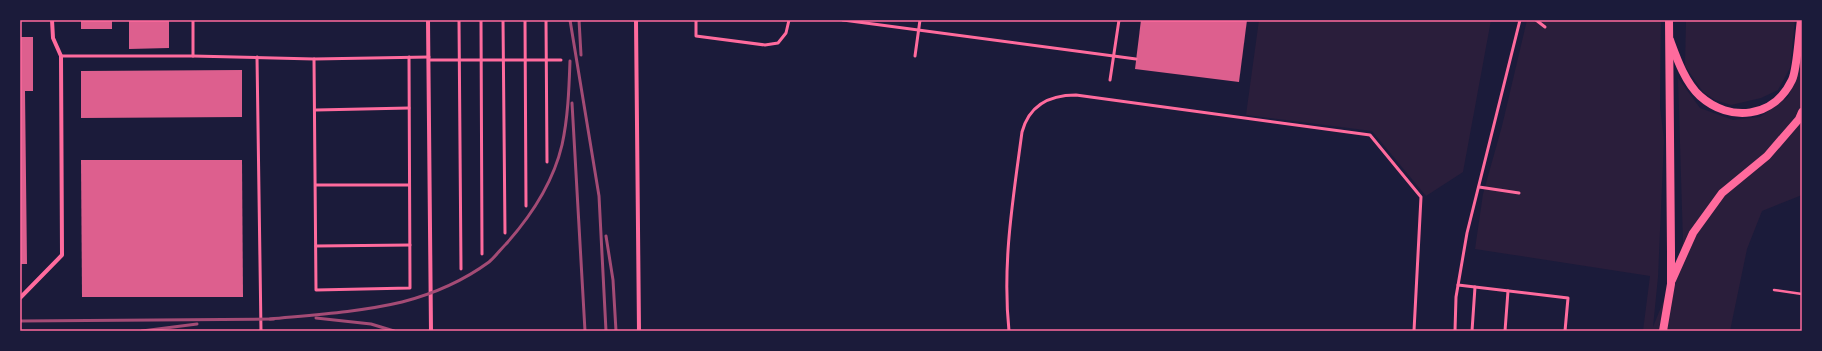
<svg xmlns="http://www.w3.org/2000/svg" width="1822" height="351" viewBox="0 0 1822 351" font-family="Raleway,sans-serif">
	<rect width="100%" height="100%" fill="#1b1b3a"/>
	<g fill="#2a1e3b">
		<polygon points="1259,20 1491,20 1463,172 1426,196 1372,131 1246,115"/>
		<polygon points="1527,20 1661,20 1660,107 1664,140 1658,277 1653,327 1674,275 1683,242 1678,78 1700,108 1733,120 1760,117 1788,97 1802,58 1802,195 1762,211 1747,249 1730,331 1643,331 1650,276 1475,249 1483,194 1502,126"/>
		<polygon points="1686,20 1795,20 1790,68 1778,90 1761,98 1731,105 1715,100 1703,92 1685,66"/>
	</g>
	<g fill="#dd5f8e">
		<rect x="81" y="20" width="31" height="9"/>
		<polygon points="129,20 169,20 169,48 129,49"/>
		<polygon points="1141,20 1247,20 1239,82 1135,69"/>
		<polygon points="20,37 33,37 33,91 25,91 27,264 20,264"/>
		<polygon points="242,70 242,117 81,118 81,71"/>
		<polygon points="81,160 242,160 243,297 82,297"/>
	</g>
	<g fill="none" stroke-linecap="round" stroke-linejoin="round">
		<polyline stroke="#ff6b9d" stroke-width="2.5" points="1774,290 1802,294"/>
		<g stroke="#ff6b9d" stroke-width="3">
			<polyline points="193,20 193,56"/>
			<polyline points="459,20 461,269"/>
			<polyline points="481,20 482,254"/>
			<polyline points="503,20 505,233"/>
			<polyline points="525,20 526,206"/>
			<polyline points="546,20 547,162"/>
			<polyline points="696,20 696,36 765,45 778,43 786,33 789,20"/>
			<polyline points="843,20 1136,59"/>
			<polyline points="1536,20 1545,27"/>
			<polyline points="61,56 193,56 314,59 429,57"/>
			<polyline points="915,56 920,20"/>
			<polyline points="257,57 261,331"/>
			<polyline points="314,59 316,290 410,288 409,57"/>
			<polyline points="429,60 561,60"/>
			<polyline points="1110,80 1119,20"/>
			<polyline points="316,110 409,108"/>
			<polyline points="316,185 409,185"/>
			<polyline points="1479,187 1519,193"/>
			<polyline points="316,246 410,245"/>
			<polyline points="1458,285 1568,298 1565,331"/>
			<path d="M1009,331C1002,264 1013,199 1022,132C1029,106 1049,95 1076,95L1370,135L1421,197L1414,331"/>
			<polyline points="1455,331 1456,297 1467,233 1520,20"/>
			<polyline points="1472,331 1475,287"/>
			<polyline points="1505,331 1508,291"/>
		</g>
		<g stroke="#ff6b9d" stroke-width="4">
			<polyline points="428,20 431,331"/>
			<polyline points="636,20 639,331"/>
			<polyline points="20,298 62,255 61,56 53,38 52,20"/>
		</g>
		<g stroke="#ff6b9d" stroke-width="8">
			<path d="M1670,40C1677,59 1685,82 1700,96C1730,123 1774,118 1792,80C1797,70 1799,33 1801,20"/>
			<polyline points="1672,280 1693,233 1722,193 1767,156 1799,119 1802,112"/>
			<polyline points="1663,331 1671,284 1671,252 1669,20"/>
		</g>
		<g stroke="#a44b75" stroke-width="3">
			<polyline points="570,20 599,196 606,331"/>
			<polyline points="579,20 581,55"/>
			<polyline points="572,103 585,331"/>
			<polyline points="606,236 613,280 616,331"/>
			<polyline points="316,318 371,324 394,331"/>
			<path d="M270,319C312,315 360,312 402,302C433,294 463,281 489,262C495,257 500,250 506,244C531,216 553,183 562,145C568,118 569,89 570,61"/>
			<polyline points="20,321 274,319"/>
			<polyline points="142,331 197,324"/>
		</g>
	</g>
	<rect width="1822" height="351" fill="none" stroke="#1b1b3a" stroke-width="42"/>
	<rect x="21" y="21" width="1780" height="309" fill="none" stroke="#ff6b9d" stroke-width="1.5"/>
</svg>
